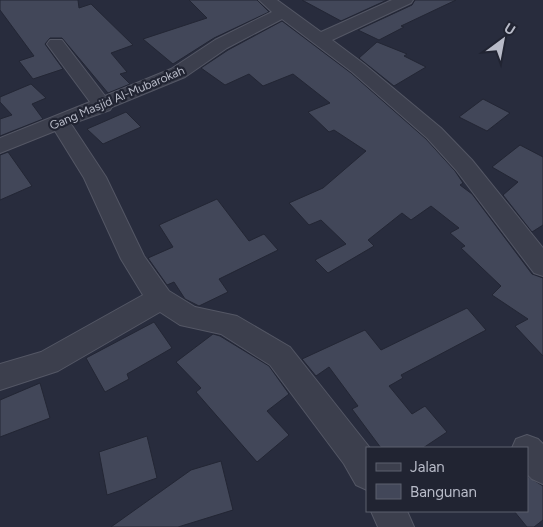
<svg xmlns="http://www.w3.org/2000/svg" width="543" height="527" viewBox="0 0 543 527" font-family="Figtree,sans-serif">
	<rect width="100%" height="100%" fill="#282c3d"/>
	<g fill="#424759" stroke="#232634">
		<polygon points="0,0 78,0 79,8 91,4 133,45 111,53 127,72 120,74 130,84 108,93 62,38 50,38 45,44 63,69 33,79 19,61 34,56 0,10"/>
		<polygon points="189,0 257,0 269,12 214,38 173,64 143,39 207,18"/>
		<polygon points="302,0 387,0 341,21"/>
		<polygon points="415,0 456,0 401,26 404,27 379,40 358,30 412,5"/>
		<polygon points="282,21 351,73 426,139 455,171 463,183 460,185 472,194 532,274 543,278 543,356 515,326 528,319 492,295 501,286 461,248 465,246 450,233 459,228 431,206 411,220 402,213 368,240 374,246 328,273 315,260 346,244 321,220 309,225 289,203 323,188 366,151 334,130 329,132 308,112 330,103 293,74 263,86 249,74 225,85 201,68 228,50"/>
		<polygon points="377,42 407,54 404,56 426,67 394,86 359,58"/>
		<polygon points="31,84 46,98 32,104 43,119 0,136 0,119 12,115 0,102 0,97"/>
		<polygon points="483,99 510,113 487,131 459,117"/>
		<polygon points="126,112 141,127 103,144 87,129"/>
		<polygon points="520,145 543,157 543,225 532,232 503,195 518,182 492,167"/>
		<polygon points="8,152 32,186 0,200 0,155"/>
		<polygon points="217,199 249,241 264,234 278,250 219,279 228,292 199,306 185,299 174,282 167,285 148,258 173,247 159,225"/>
		<polygon points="467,308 486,330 401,375 403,378 389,386 412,414 425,406 447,432 423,448 381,448 352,409 358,406 329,367 316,376 302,359 365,330 381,350"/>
		<polygon points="154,322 172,348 127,374 129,379 105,392 86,358"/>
		<polygon points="213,334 220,336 269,366 289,394 267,411 289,435 257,462 196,392 201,388 176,362"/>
		<polygon points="40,383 50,418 0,437 0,400"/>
		<polygon points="147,436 157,478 107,495 99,452"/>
		<polygon points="221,461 233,510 178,527 111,527 191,470"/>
		<polygon points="527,476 543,486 543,520 534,527 527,527 514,511 527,511"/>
	</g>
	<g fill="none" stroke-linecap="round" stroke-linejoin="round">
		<defs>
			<g id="minor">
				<polygon points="259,0 277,0 321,32 392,0 413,0 411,3 332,40 364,64 441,128 472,160 543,248 543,276 534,273 456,170 427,138 352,72 282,19 227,48 185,77 112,107 110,110 71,124 106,177 144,256 169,291 195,307 237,316 290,347 370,448 367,448 367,490 356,485 344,464 270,365 221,334 180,325 160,312 58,371 0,390 0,364 41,352 143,295 121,259 84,178 55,131 0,153 0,138 90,102 47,44 50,40 62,40 105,96 171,69 215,40 272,12"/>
				<polygon points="527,435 538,439 543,444 543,484 532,479 527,474 527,448 512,448 516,439"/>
				<polygon points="371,511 407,511 414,527 378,527"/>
			</g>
		</defs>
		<use href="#minor" stroke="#545765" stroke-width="2"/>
		<use href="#minor" fill="#3c3f4d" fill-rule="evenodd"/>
	</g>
	<g text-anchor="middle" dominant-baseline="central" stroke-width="4.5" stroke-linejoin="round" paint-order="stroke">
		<g font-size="12" fill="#b8bbc8" stroke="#212432">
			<text transform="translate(117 98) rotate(-23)">Gang Masjid Al-Mubarokah</text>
		</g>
	</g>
	<rect x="366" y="447" width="162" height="65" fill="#212432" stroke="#5d606e"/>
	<rect x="376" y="463" width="25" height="8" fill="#3c3f4d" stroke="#5d606e"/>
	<text x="410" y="472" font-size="15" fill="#b8bbc8">Jalan</text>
	<rect x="376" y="484" width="25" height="15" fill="#424759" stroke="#5d606e"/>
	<text x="410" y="497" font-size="15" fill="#b8bbc8">Bangunan</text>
	<g transform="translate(503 40) rotate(32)" stroke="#212432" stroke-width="4" paint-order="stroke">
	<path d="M0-4L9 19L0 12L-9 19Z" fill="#b8bbc8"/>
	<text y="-8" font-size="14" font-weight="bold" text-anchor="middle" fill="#b8bbc8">U</text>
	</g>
</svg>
